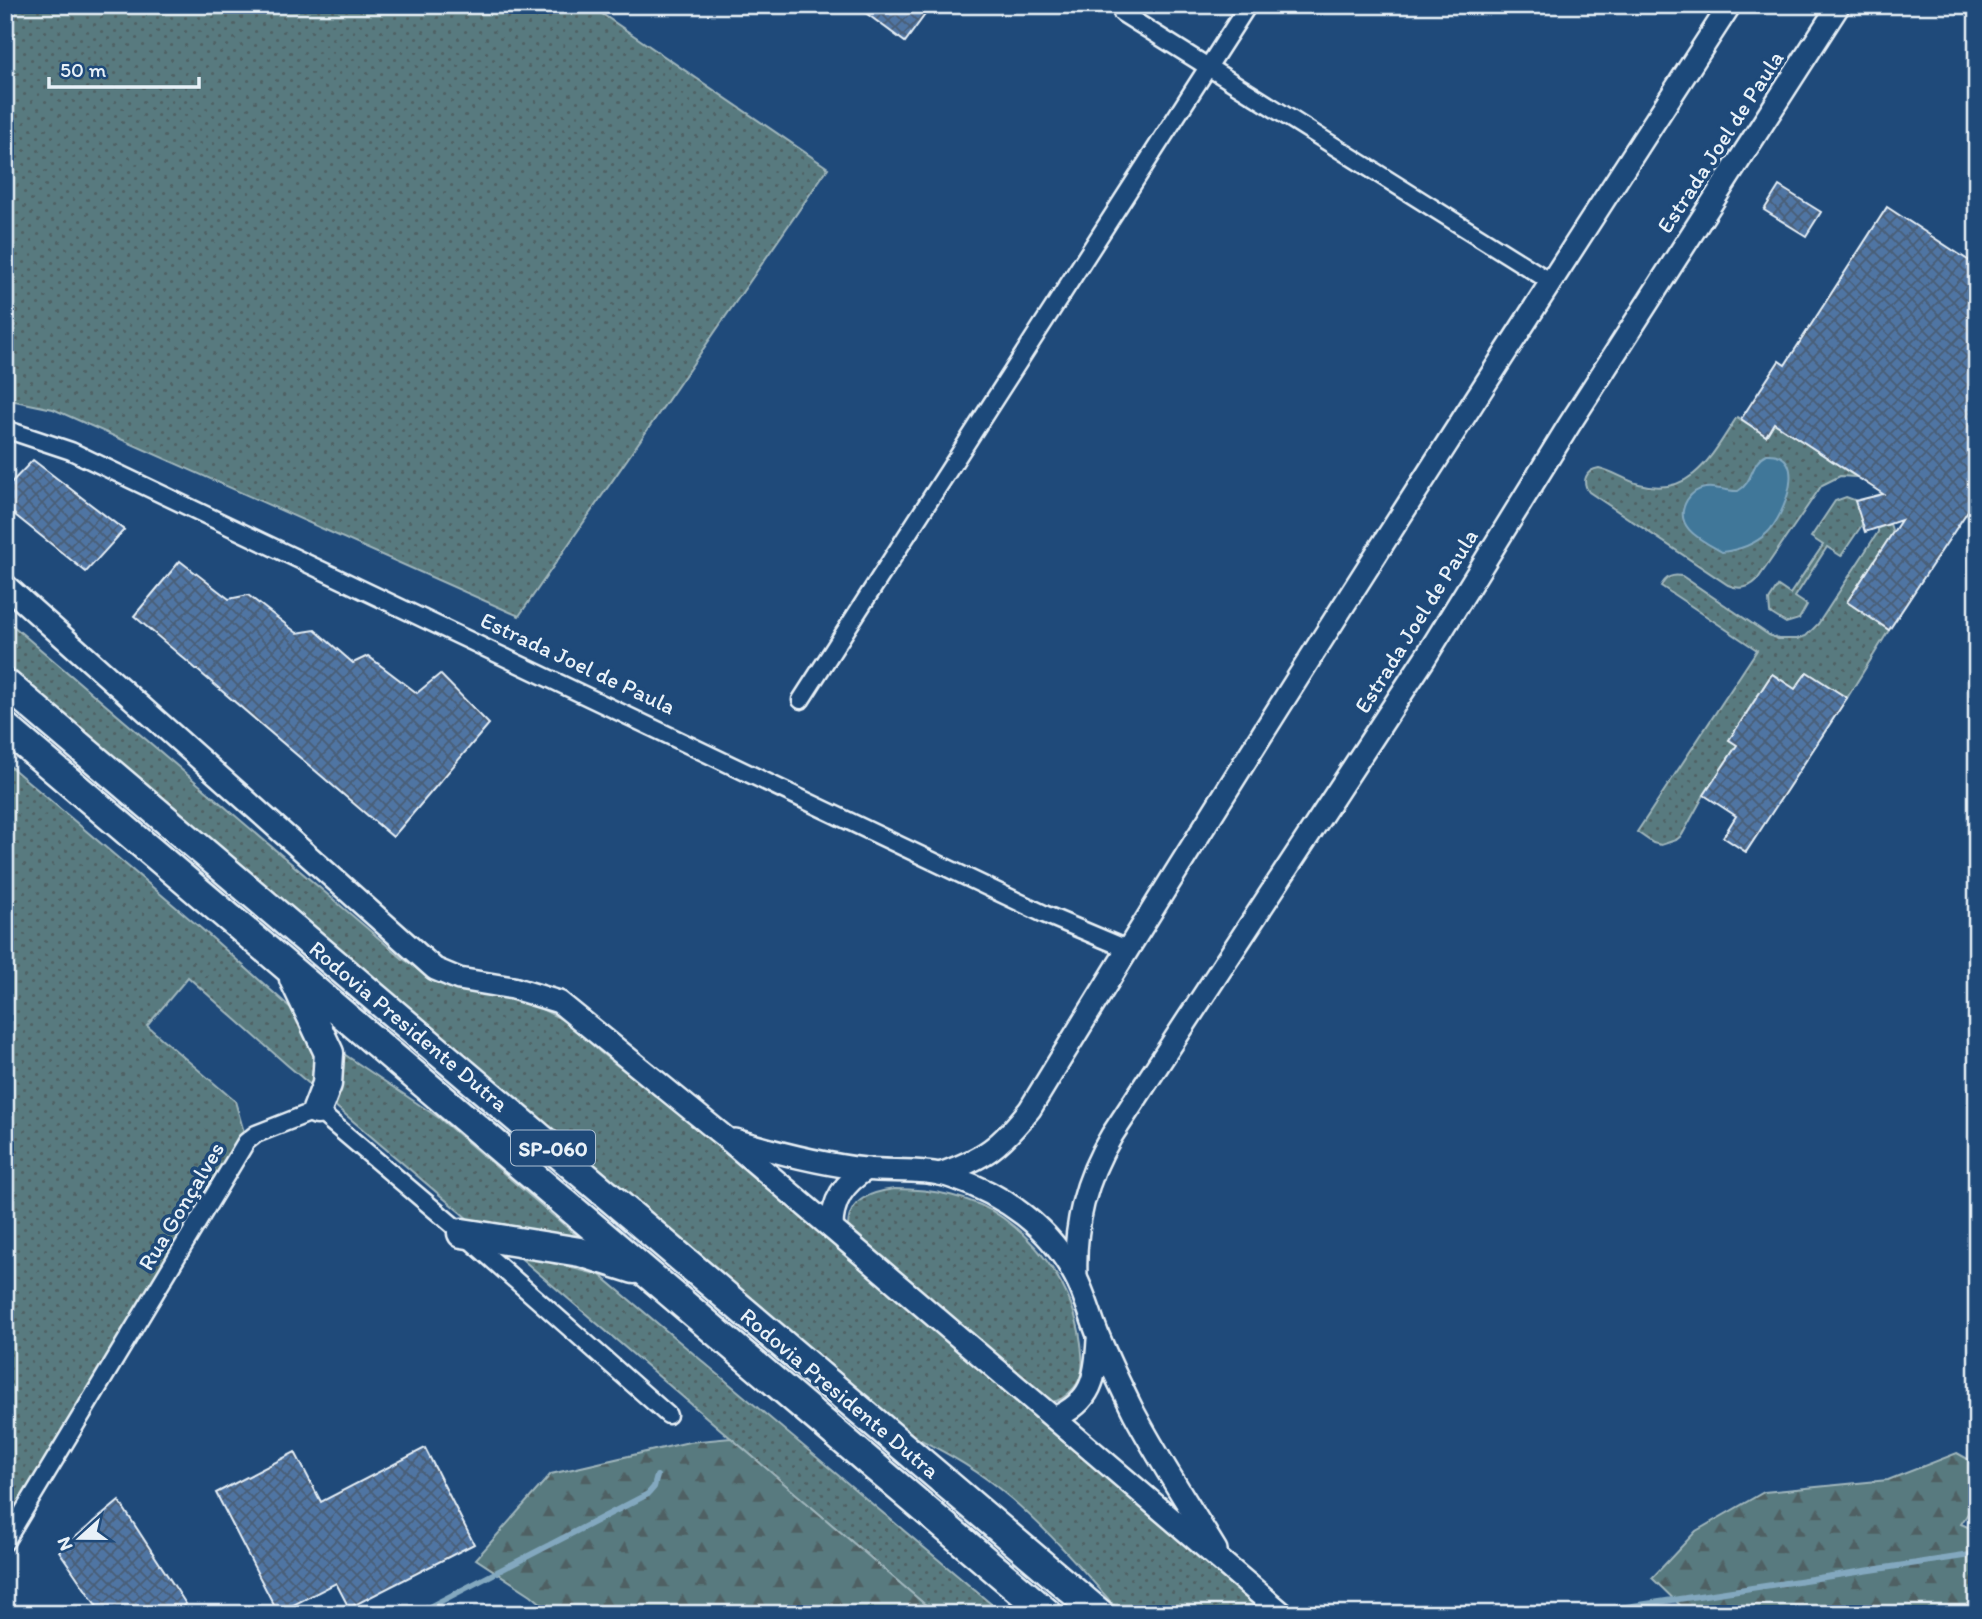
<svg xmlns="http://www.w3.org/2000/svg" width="1982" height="1619" viewBox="0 0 1982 1619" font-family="Itim,sans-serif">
	<defs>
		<pattern id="grass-dots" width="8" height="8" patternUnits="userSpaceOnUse" patternTransform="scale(1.75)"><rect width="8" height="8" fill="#587a7f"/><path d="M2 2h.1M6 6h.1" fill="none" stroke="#4f6164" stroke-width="1.8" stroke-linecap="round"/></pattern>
		<pattern id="forest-firs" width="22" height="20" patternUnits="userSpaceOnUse" patternTransform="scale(1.75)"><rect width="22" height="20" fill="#587a7f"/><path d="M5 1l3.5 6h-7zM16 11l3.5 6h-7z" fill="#4f6164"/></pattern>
		<pattern id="building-cross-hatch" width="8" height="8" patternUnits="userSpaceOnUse" patternTransform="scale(1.75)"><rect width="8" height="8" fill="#4f74a3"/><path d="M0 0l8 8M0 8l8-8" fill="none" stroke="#4a5e76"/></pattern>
	</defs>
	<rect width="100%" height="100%" fill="#1f4a7a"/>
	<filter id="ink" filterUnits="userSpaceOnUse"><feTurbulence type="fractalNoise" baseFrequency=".0143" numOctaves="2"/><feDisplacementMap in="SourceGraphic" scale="14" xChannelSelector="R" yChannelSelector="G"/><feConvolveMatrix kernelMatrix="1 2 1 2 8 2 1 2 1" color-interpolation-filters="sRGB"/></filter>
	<g filter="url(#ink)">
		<g fill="url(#grass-dots)" stroke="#a0b6bc" stroke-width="2">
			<polygon points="5,5 589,5 828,168 519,616 53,409 5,399"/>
			<path d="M1778,416L1789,432L1856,477L1840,476L1822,485L1757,580C1748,589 1739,590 1728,585L1589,492C1581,481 1586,470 1599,468C1613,471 1625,480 1639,484C1692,499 1713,453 1737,417L1766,435Z"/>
			<polygon points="1846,497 1857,501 1866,519 1841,556 1827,547 1795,597 1807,605 1799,619 1786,623 1770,613 1769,600 1778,586 1790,594 1823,545 1811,537 1835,501"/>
			<path d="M1890,524L1893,533L1847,602L1889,630L1847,698L1807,672L1795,689L1772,674L1729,740L1737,745L1704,795L1682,835L1676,840L1661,845L1653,843L1637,832L1757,650L1661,586C1666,577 1672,574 1682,576L1769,635L1778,639H1797L1806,636L1818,624L1878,532V528Z"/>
			<path d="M5,619L403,959L432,976L532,1004L569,1023L600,1052L732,1155L1156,1516L1266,1614H1122C1082,1570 1044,1524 997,1487C965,1461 927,1443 890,1424L5,664Z"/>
			<polygon points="5,762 210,936 338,1050 439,1118 584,1242 468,1219 286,1064 188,977 147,1026 235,1101 244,1132 5,1526"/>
			<path d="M895,1189C930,1189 973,1196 1003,1218C1047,1250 1078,1298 1082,1353C1083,1366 1083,1377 1074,1388C1067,1396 1057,1404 1047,1401L848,1226C849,1199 871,1192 895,1189Z"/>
			<polygon points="516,1254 600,1275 1003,1614 936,1614"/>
		</g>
		<g fill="url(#forest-firs)" stroke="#a0b6bc" stroke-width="2">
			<polygon points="731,1438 936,1614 554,1614 531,1595 476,1559 551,1474 689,1442"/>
			<polygon points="1957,1453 1977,1464 1977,1507 1969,1512 1961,1524 1977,1531 1977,1593 1959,1614 1689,1614 1652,1578 1696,1531 1764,1492 1888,1480"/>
		</g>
		<path fill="#3f7799" stroke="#83a8bf" stroke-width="2" d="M1767,454C1810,452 1784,517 1767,533C1754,545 1739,550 1722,552C1703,541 1671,527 1687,500C1691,494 1698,489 1705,488C1716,486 1727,492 1738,491C1754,482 1750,462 1767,454Z"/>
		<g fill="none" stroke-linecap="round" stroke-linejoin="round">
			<g stroke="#83a8bf" stroke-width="6">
				<polyline points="416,1614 648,1494 654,1487 657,1476"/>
				<polyline points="1580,1614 1977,1554"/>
			</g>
		</g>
		<g fill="url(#building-cross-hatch)" stroke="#e8f1f8" stroke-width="2">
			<polygon points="855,5 932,5 905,42"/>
			<polygon points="1779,186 1821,212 1806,236 1764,210"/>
			<polygon points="1887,207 1977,266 1977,497 1889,630 1847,602 1901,520 1865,532 1855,501 1883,494 1774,423 1766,436 1741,419 1779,361 1785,365"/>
			<polygon points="33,460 124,530 86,572 5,507 5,489"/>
			<polygon points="180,561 229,599 248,595 297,633 315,630 353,663 368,656 417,693 440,674 489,724 393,837 134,616"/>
			<polygon points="1807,672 1847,698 1746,852 1723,837 1736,816 1704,795 1737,745 1729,740 1772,674 1795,689"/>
			<polygon points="425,1448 474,1544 349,1608 336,1583 278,1613 216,1493 295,1452 321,1502"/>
			<polygon points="119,1501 186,1604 175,1614 102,1614 59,1551"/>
		</g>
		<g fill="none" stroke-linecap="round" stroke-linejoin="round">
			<defs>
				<g id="street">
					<polyline points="1122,13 1551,282"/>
					<polyline points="5,429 71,451 1044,914 1127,949"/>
					<polyline points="801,700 1248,5"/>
					<polyline points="5,1542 246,1142 256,1134 317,1110 462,1233 668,1415"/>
				</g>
				<g id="secondary">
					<polyline points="5,585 435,969 459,979 513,988 559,1002 726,1138 1283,1614"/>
					<path d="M735,1140C778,1153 820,1164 865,1169C894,1172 926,1168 954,1178C1005,1195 1050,1228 1075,1276C1085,1294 1090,1316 1098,1335C1109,1362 1121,1387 1134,1413C1159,1460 1188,1504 1216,1550"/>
					<path d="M940,1174C985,1158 1000,1147 1030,1109C1256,737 1493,371 1730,5"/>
					<path d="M832,1228C832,1200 844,1183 867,1169"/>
					<path d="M1076,1277C1074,1225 1085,1180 1112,1135L1425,658L1569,425L1839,5"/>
					<path d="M1054,1418C1092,1402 1096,1378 1098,1340"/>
				</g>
				<g id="highway">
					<polyline points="5,683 1100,1614"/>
					<polyline points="5,727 1048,1614"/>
					<polyline points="294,979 329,1053 327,1084 317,1110"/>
					<polyline points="462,1233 580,1252 634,1269"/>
				</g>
			</defs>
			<use href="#street" stroke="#e8f1f8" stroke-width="21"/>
			<use href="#secondary" stroke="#e8f1f8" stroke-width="26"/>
			<use href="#highway" stroke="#e8f1f8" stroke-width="33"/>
			<use href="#street" stroke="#1f4a7a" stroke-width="16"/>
			<use href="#secondary" stroke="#1f4a7a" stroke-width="21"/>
			<use href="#highway" stroke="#1f4a7a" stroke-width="28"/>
		</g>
	</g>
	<g text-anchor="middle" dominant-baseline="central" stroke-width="7" stroke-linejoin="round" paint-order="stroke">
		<rect fill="#1f4a7a" stroke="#acbfd2" stroke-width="2" x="511" y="1130.5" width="84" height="35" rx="5"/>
		<g font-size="21" font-weight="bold" fill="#e8f1f8">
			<text x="553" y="1148">SP-060</text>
		</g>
		<g font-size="23" fill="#e8f1f8" stroke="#1f4a7a">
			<text transform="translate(1720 142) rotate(-57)">Estrada Joel de Paula</text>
			<text transform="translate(1416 621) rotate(-58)">Estrada Joel de Paula</text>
			<text transform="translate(578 663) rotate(25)">Estrada Joel de Paula</text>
			<text transform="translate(409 1026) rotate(40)">Rodovia Presidente Dutra</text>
			<text transform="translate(181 1206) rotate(-59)">Rua Gonçalves</text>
			<text transform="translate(840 1393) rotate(40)">Rodovia Presidente Dutra</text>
		</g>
	</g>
	<rect width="1982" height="1619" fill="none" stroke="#1f4a7a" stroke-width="28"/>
	<rect x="14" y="14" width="1954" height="1591" fill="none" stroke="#e8f1f8" stroke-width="2.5" filter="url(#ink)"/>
	<g transform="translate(80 1538) rotate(249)" stroke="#1f4a7a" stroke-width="5" paint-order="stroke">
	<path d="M0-5L12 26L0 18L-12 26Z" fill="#e8f1f8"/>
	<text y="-10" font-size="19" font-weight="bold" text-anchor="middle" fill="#e8f1f8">N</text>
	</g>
	<path d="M49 77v10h150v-10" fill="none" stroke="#e8f1f8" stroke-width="3.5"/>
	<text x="60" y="77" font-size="21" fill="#e8f1f8" stroke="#1f4a7a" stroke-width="5" paint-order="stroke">50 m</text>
</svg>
